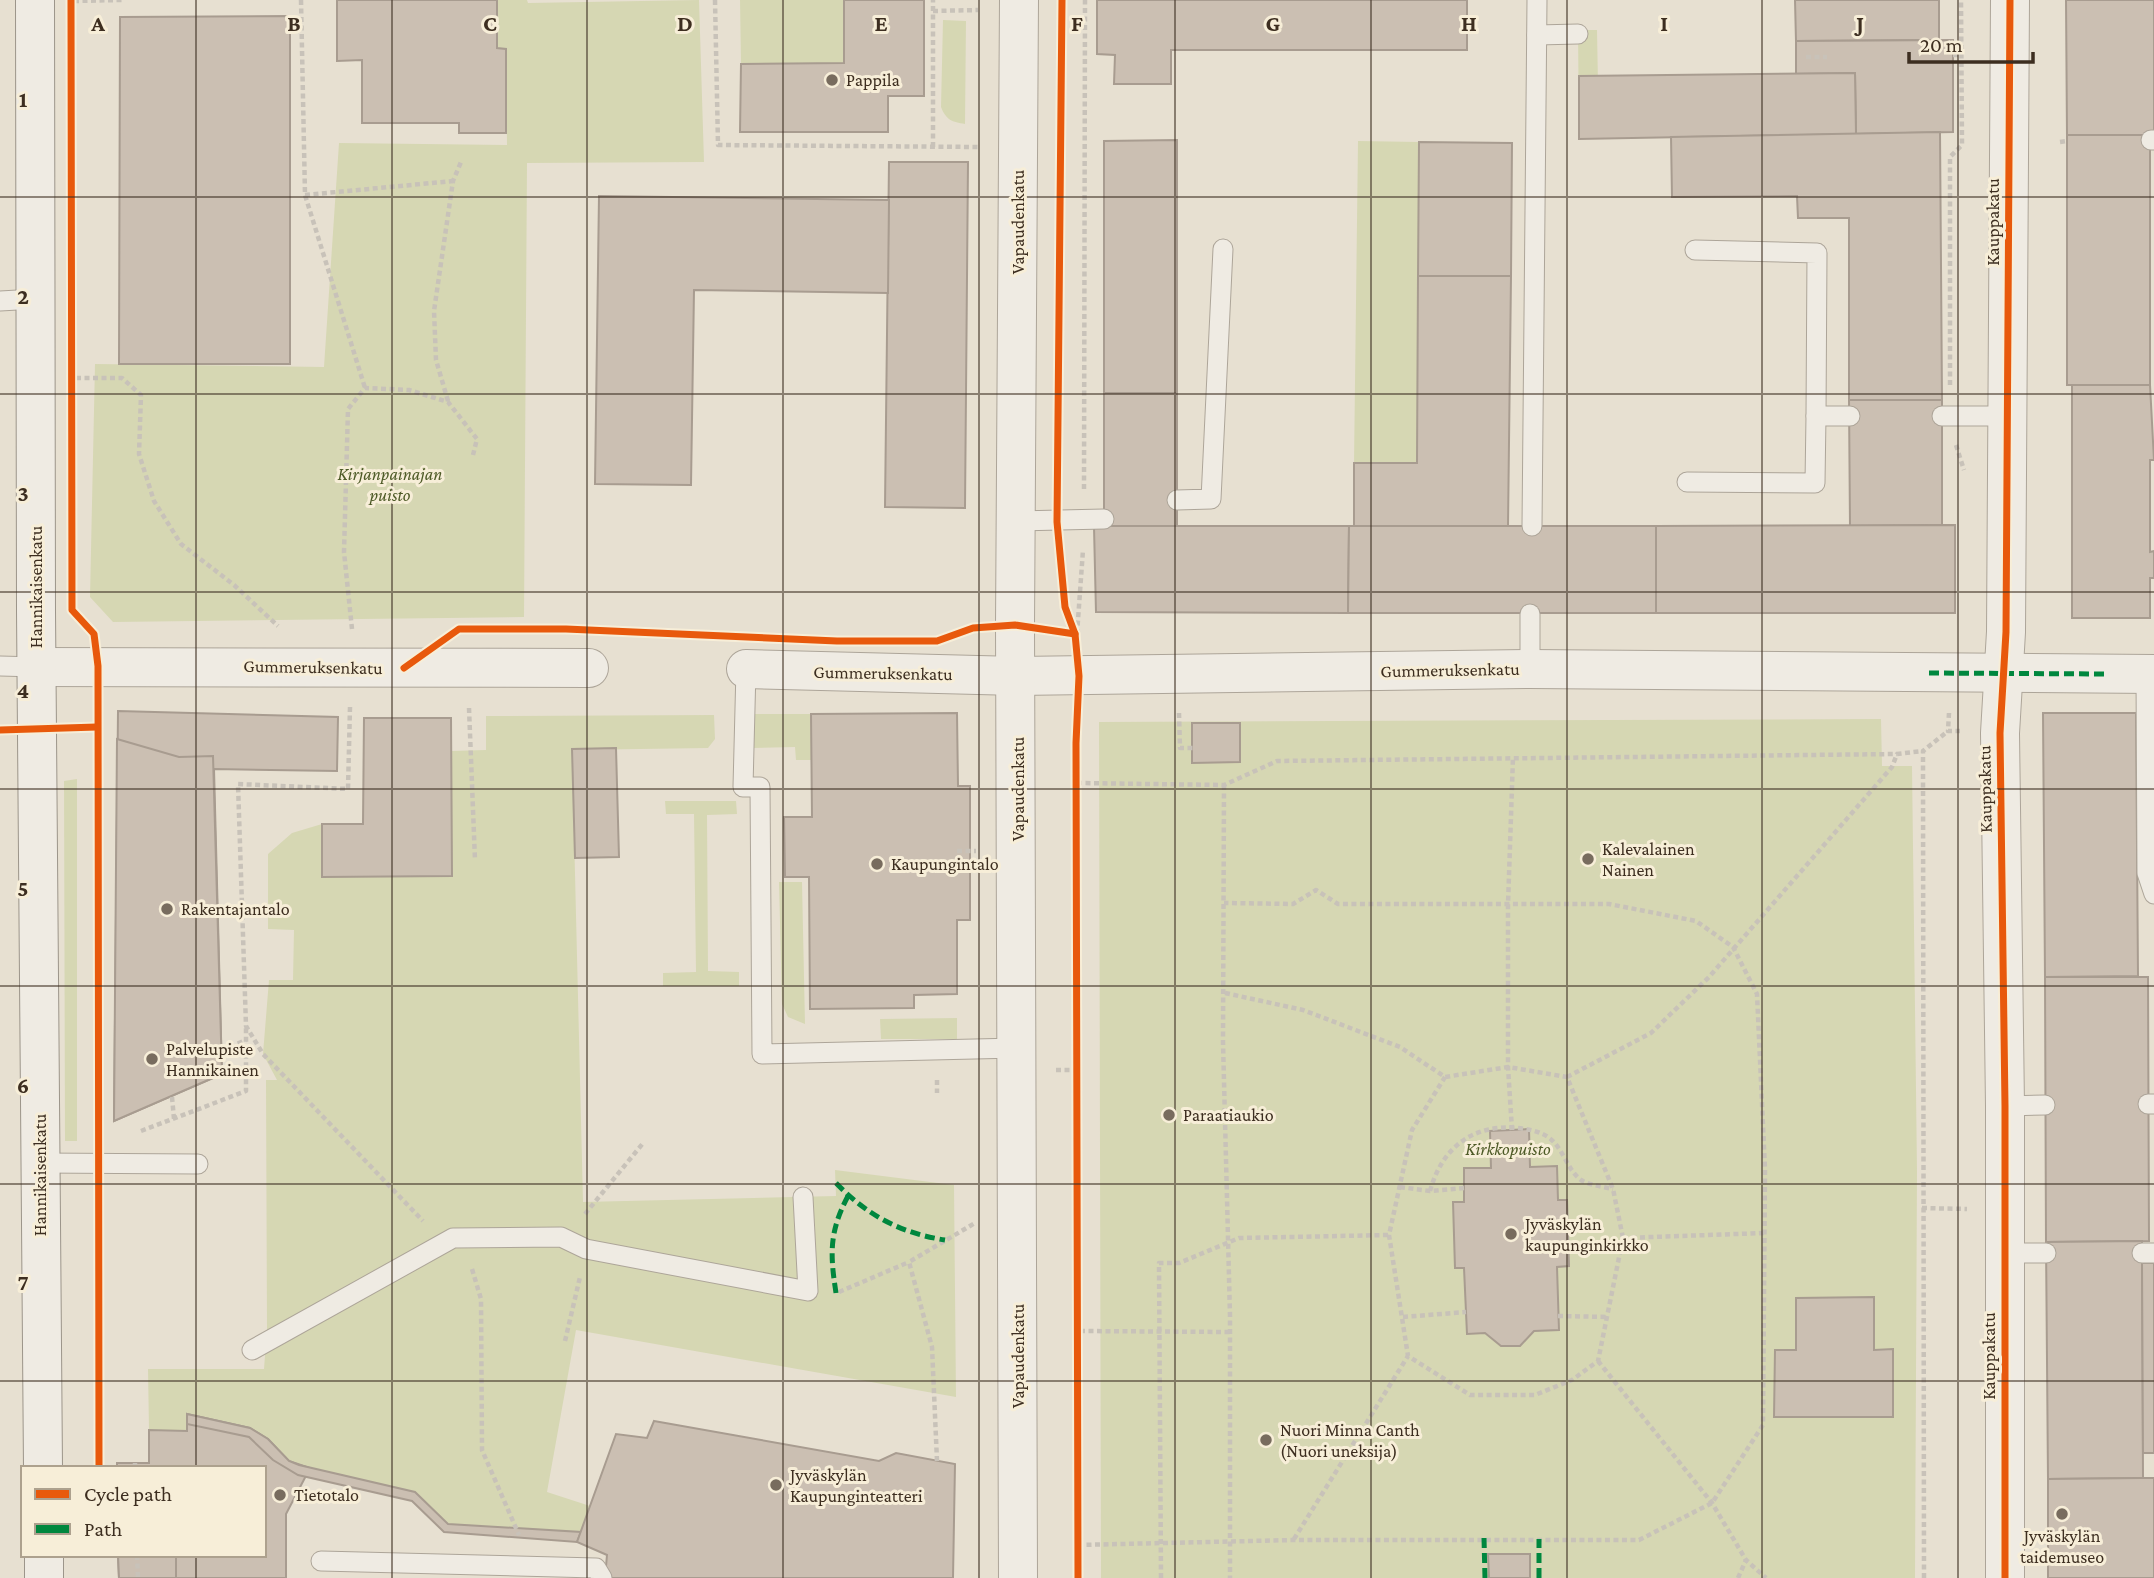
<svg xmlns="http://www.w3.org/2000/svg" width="2154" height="1578" viewBox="0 0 2154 1578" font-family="'Crimson Pro',serif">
	<rect width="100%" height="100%" fill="#e7e0d1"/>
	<g fill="#d6d7b3">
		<polygon points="497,0 527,0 528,3 699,0 704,162 527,163 524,617 113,622 90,597 95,364 324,367 339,143 507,145 506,49 497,48"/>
		<polygon points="740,0 844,0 844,63 741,64"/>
		<path d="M943,20L966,21L965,124C952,122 946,120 941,107Z"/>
		<polygon points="1578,30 1597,30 1599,138 1579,139"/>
		<polygon points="1358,141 1419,142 1417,463 1354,463"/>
		<polygon points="743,714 811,714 811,760 796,760 795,747 752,748"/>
		<polygon points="714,715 715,739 708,748 572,750 583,1202 836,1196 835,1170 954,1185 956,1397 576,1330 547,1492 590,1506 581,1532 448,1524 415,1492 299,1465 289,1461 268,1439 250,1428 187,1415 187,1431 149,1430 148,1369 264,1369 267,1329 266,1080 277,1080 263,1054 269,980 293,980 294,930 268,929 268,854 292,833 322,824 322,877 452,876 452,751 486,750 486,716"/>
		<polygon points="1881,719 1882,766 1912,766 1917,1171 1915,1578 1101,1578 1099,722"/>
		<polygon points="77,779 77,1141 65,1141 64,781"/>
		<polygon points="665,801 736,801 737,814 707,815 708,971 739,972 739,986 663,986 663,973 696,972 694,814 666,814"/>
		<polygon points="779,882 802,882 805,1024 788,1017 782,1004"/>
		<polygon points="957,1018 957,1039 881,1039 880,1019"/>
	</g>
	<g fill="#cbbfb2" stroke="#a89c90" stroke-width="2">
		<polygon points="337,0 497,0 497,48 506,49 506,133 459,133 459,123 362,123 362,60 337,61"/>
		<polygon points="844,0 924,0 924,96 888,96 888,132 740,132 741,64 844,63"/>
		<polygon points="1097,0 1467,0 1467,50 1171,50 1171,84 1114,84 1115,55 1097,54"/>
		<polygon points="1795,0 1939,0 1939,40 1796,41"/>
		<polygon points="2066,0 2154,0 2154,135 2067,135"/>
		<polygon points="290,16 290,364 119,364 120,17"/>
		<polygon points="1953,40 1953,132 1856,134 1855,73 1796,74 1796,41"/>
		<polygon points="1855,73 1856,134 1579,139 1579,76"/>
		<polygon points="1940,132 1942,400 1849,400 1849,218 1798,218 1797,196 1672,197 1671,137"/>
		<rect x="2067" y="135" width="83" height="250"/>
		<polygon points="1177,140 1177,393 1104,393 1104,141"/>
		<polygon points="1419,142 1512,143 1511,276 1418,276"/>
		<polygon points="889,162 968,162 965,508 885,507"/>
		<polygon points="599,196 889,200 888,293 694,290 691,485 595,484"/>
		<polygon points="1418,276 1511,276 1508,526 1354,526 1354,463 1417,463"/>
		<polygon points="2072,385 2150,385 2154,460 2150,460 2150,552 2154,551 2154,578 2150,578 2150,618 2072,618"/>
		<rect x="1104" y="393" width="73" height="133"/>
		<polygon points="1849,400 1942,400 1942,525 1850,526"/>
		<polygon points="1955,525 1955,613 1656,613 1656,526"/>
		<polygon points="1104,526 1349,526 1348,613 1096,612 1094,527"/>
		<polygon points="1349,526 1656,526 1656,613 1348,613"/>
		<polygon points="118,711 338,717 337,771 214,769 222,1074 114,1121"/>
		<polygon points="957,713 958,786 970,786 970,920 957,920 957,994 914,995 914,1008 810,1009 809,877 785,877 784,817 812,817 811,714"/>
		<polygon points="2043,713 2136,713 2138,976 2045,977"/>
		<polygon points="364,718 451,718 452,876 322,877 322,824 363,824"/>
		<polygon points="1192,723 1240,723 1240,762 1192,763"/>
		<polygon points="117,739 179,757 213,756 222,1074 114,1121"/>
		<polygon points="616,748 619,857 575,858 572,749"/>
		<polygon points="2045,977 2148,977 2149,1241 2046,1242"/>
		<polygon points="1529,1129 1530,1167 1557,1166 1558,1200 1567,1200 1569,1266 1557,1267 1559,1330 1534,1331 1520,1346 1501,1346 1485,1333 1467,1334 1464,1268 1455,1268 1453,1202 1464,1202 1464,1168 1491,1168 1490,1131"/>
		<polygon points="2142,1241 2143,1478 2048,1479 2046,1242"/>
		<polygon points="2142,1263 2154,1263 2154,1453 2143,1453"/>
		<polygon points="1874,1297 1874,1350 1893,1349 1893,1417 1774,1417 1775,1350 1796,1350 1796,1298"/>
		<polygon points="187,1414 250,1428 268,1439 289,1461 310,1468 286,1514 286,1578 119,1578 118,1555 264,1555 264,1468 117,1468 117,1463 149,1463 149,1430 187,1431"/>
		<polygon points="187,1414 250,1428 268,1439 289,1461 299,1465 415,1492 448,1524 581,1532 577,1542 444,1532 412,1501 298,1475 273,1460 249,1437 187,1424"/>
		<polygon points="654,1421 879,1461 896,1453 955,1464 953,1578 605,1578 607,1555 577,1542 616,1434 647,1438"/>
		<polygon points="2143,1478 2154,1478 2154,1578 2048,1578 2048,1479"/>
		<polygon points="1488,1554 1530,1554 1530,1578 1489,1578"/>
		<polygon points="118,1555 176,1555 176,1578 119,1578"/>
	</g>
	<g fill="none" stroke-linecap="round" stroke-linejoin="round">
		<defs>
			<g id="service">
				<polyline points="1537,35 1578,34"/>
				<polyline points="2151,140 2154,140"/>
				<polyline points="1695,250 1817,253 1816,416 1850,416"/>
				<polyline points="0,301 35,299"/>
				<polyline points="1942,416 2007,416"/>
				<polyline points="1687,482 1815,483 1816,416"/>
				<polyline points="1177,500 1211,499 1223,249"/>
				<polyline points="1017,521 1104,519"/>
				<polyline points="1532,526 1537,0"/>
				<polyline points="1530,614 1530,669"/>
				<polyline points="0,666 37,667"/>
				<polyline points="746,669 743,787 760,787 762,1054 1017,1048"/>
				<polyline points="2146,674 2147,873 2154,894"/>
				<polyline points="2148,1104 2154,1104"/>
				<polyline points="2005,1106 2045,1105"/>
				<polyline points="39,1163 198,1164"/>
				<polyline points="2005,1253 2046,1253"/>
				<polyline points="2142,1253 2154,1253"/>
				<polyline points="252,1350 453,1238 561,1237 586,1249 808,1291 803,1197"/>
				<polyline points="321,1561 596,1568 602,1578"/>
			</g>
			<g id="minor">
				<polyline points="37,667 589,668"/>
				<polyline points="746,669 1017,676 1530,669 2154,674"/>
				<polyline points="1018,1578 1015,625 1019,0"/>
				<polyline points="2005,1578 2005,1106 2000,733 2006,632 2010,0"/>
			</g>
			<g id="secondary">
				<polyline points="35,0 36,611 43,1468"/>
				<polyline points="44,1555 44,1578"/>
			</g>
		</defs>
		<use href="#service" stroke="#ada599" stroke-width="21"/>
		<use href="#minor" stroke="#ada599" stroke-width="40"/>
		<use href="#secondary" stroke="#9c958a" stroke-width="40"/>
		<g stroke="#c8c2b9" stroke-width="4.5" stroke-dasharray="5 3.5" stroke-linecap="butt">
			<polyline points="301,0 305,195 365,388"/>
			<polyline points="715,0 718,145 978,147"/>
			<polyline points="74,1 122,0"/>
			<polyline points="933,11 978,10"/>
			<polyline points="1953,55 1962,55"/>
			<polyline points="1806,57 1827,57"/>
			<polyline points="2060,142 2067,141"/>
			<polyline points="933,147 933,0"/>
			<polyline points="305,195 453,181"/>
			<polyline points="76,378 122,378 141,395 139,454 154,501 181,544 234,585 278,626"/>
			<polyline points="1950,385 1950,157 1962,145 1961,0"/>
			<polyline points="448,401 436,360 434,311 453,181 461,162"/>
			<polyline points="1956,445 1964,470"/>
			<polyline points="1084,489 1085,0"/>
			<polyline points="352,629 344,552 348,409 365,388 409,390 448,402 477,439 473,455"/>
			<polyline points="1077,634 1083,550"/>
			<polyline points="350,707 348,789 238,784 246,1026 263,1054 423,1221"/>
			<polyline points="469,708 475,860"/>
			<polyline points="1179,713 1180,748 1193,748"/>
			<polyline points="1949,713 1948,731 1960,731"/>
			<polyline points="1077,783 1224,785 1277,761 1897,754"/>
			<polyline points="1224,785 1223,1042 1230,1316 1230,1578"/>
			<polyline points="957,851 976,851"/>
			<polyline points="1225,993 1303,1010 1400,1047 1445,1077 1508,1067 1567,1077 1613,1189 1623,1238 1598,1361 1572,1380 1535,1395 1470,1395 1408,1356 1389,1235 1412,1130 1445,1077"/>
			<polyline points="222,1050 246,1040"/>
			<polyline points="1056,1070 1079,1070"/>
			<polyline points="1567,1077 1651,1033 1709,977 1892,767 1897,754 1923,751"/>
			<polyline points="937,1080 937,1093"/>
			<polyline points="172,1097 174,1119"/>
			<polyline points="1512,1130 1508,1067 1508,905 1513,757"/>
			<polyline points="141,1131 246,1091 246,1027"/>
			<polyline points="1400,1187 1430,1191 1464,1188"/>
			<path d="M1430,1191C1442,1148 1472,1124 1517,1128C1528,1129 1539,1131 1548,1137C1563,1147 1567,1170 1581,1180C1589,1185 1604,1187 1613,1189"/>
			<polyline points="1922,1208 1967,1209"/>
			<polyline points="585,1214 644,1142"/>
			<polyline points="1623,1238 1765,1233"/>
			<polyline points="472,1269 481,1299 482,1450 519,1535"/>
			<polyline points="839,1292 909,1262"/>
			<polyline points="1558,1316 1607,1317"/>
			<polyline points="1403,1317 1466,1312"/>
			<polyline points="1080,1331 1230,1332"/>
			<polyline points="565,1341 580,1277"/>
			<polyline points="1598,1361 1712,1503 1746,1560 1766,1578"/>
			<polyline points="937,1461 932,1347 909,1262 975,1223"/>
			<polyline points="135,1463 135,1468"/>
			<polyline points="1294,1539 1408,1356"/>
			<polyline points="1078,1545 1294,1540 1639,1540 1712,1503 1763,1425 1765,1169 1757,994 1733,947 1696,921 1609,904 1338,904 1316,890 1293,904 1224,903"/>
			<polyline points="137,1555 138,1578"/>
			<polyline points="1161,1578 1159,1263 1179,1263 1239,1238 1389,1235"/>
			<polyline points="1738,1578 1746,1560"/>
			<polyline points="1924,1578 1923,751 1948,731"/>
		</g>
		<use href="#service" stroke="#efebe3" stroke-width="19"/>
		<use href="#minor" stroke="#efebe3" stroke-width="38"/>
		<use href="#secondary" stroke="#efebe3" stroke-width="38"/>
		<g stroke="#00873e" stroke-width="5" stroke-dasharray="10 5" stroke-linecap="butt">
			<polyline points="1929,673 2109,674"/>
			<path d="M836,1183C867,1215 900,1233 945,1240"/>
			<path d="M836,1293C830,1254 829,1232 848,1196"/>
			<polyline points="1484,1538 1485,1578"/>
			<polyline points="1539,1578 1539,1539"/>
		</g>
		<defs>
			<g id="cycleway">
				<polyline points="71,0 72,610 94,634 98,666 99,1468"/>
				<polyline points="1062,0 1057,522 1065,607 1075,634 1079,676 1076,743 1078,1578"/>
				<polyline points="404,668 459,629 566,629 837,641 937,641 973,628 1015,625 1075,634"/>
				<polyline points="0,730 97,727"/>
				<polyline points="2005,1578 2005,1106 2000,733 2006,632 2010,0"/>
			</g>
		</defs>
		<use href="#cycleway" stroke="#f7eed8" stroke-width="11"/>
		<use href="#cycleway" stroke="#e8590c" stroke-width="7"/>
	</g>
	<path fill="none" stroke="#3d2e20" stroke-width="2" stroke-opacity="0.55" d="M196,0V1468M392,0V1578M587,0V1578M783,0V1578M979,0V1578M1175,0V1578M1371,0V1578M1567,0V1578M1762,0V1578M1958,0V1578M0,197H2154M0,394H2154M0,592H2154M0,789H2154M0,986H2154M0,1184H2154M0,1381H2154M196,1555V1578"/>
	<g fill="#786c5e" stroke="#f7eed8" stroke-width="2.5">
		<circle cx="832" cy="80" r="7"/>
		<circle cx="1588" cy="859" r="7"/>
		<circle cx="877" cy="864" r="7"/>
		<circle cx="167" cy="909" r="7"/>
		<circle cx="152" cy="1059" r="7"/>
		<circle cx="1169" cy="1115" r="7"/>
		<circle cx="1511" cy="1234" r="7"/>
		<circle cx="1266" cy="1440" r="7"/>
		<circle cx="776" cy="1485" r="7"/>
		<circle cx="280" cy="1495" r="7"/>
		<circle cx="2062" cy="1514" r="7"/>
	</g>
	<g text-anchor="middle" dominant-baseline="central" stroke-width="6" stroke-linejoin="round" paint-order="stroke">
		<g font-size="18" fill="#3d2e20" stroke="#f7eed8" text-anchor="start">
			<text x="846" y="80">Pappila</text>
			<text x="1602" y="849">Kalevalainen<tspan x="1602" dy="21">Nainen</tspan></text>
			<text x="891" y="864">Kaupungintalo</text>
			<text x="181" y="909">Rakentajantalo</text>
			<text x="166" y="1049">Palvelupiste<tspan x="166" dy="21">Hannikainen</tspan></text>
			<text x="1183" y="1115">Paraatiaukio</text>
			<text x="1525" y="1224">Jyväskylän<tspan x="1525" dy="21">kaupunginkirkko</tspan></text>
			<text x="1280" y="1430">Nuori Minna Canth<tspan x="1280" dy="21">(Nuori uneksija)</tspan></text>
			<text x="790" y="1475">Jyväskylän<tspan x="790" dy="21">Kaupunginteatteri</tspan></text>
			<text x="294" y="1495">Tietotalo</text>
			<text x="2062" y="1536" text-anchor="middle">Jyväskylän<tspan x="2062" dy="21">taidemuseo</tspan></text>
		</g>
		<g font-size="18" fill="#3d2e20" stroke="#f7eed8">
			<text transform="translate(1018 222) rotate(-90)">Vapaudenkatu</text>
			<text transform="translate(1993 222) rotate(-90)">Kauppakatu</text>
			<text transform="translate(36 587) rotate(-90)">Hannikaisenkatu</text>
			<text transform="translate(313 667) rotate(1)">Gummeruksenkatu</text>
			<text transform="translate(1450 670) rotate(-1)">Gummeruksenkatu</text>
			<text transform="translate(883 673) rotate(1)">Gummeruksenkatu</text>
			<text transform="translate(1018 789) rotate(-90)">Vapaudenkatu</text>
			<text transform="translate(1985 789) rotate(-91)">Kauppakatu</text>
			<text transform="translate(40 1175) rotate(-90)">Hannikaisenkatu</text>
			<text transform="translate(1018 1356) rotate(-90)">Vapaudenkatu</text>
			<text transform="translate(1989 1356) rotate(-90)">Kauppakatu</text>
		</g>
		<g font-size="18" font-style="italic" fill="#4d5a26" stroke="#f7eed8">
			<text x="390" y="474">Kirjanpainajan<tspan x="390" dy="21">puisto</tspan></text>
			<text x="1508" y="1149">Kirkkopuisto</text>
		</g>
	</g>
	<g font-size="23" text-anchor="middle" font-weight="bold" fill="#3d2e20" stroke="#f7eed8" stroke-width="6" stroke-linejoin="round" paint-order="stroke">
		<text x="98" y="31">A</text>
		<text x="294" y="31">B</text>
		<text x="490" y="31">C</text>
		<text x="685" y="31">D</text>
		<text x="881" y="31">E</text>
		<text x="1077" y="31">F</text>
		<text x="1273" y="31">G</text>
		<text x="1469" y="31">H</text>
		<text x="1664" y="31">I</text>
		<text x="1860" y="31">J</text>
		<text x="23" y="107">1</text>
		<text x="23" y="304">2</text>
		<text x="23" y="501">3</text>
		<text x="23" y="698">4</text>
		<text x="23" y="896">5</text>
		<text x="23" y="1093">6</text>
		<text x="23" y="1290">7</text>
	</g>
	<rect x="21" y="1466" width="245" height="91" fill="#f7eed8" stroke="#ada18e" stroke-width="2"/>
	<rect x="35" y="1489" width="35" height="10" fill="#e8590c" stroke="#ada18e" stroke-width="2"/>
	<text x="84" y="1501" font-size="21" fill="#3d2e20">Cycle path</text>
	<rect x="35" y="1524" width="35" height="10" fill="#00873e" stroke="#ada18e" stroke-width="2"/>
	<text x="84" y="1536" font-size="21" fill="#3d2e20">Path</text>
	<path d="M1909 52v10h124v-10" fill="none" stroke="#3d2e20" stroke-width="3.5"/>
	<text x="1920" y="52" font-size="21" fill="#3d2e20" stroke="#f7eed8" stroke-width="5" paint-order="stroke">20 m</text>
</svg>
